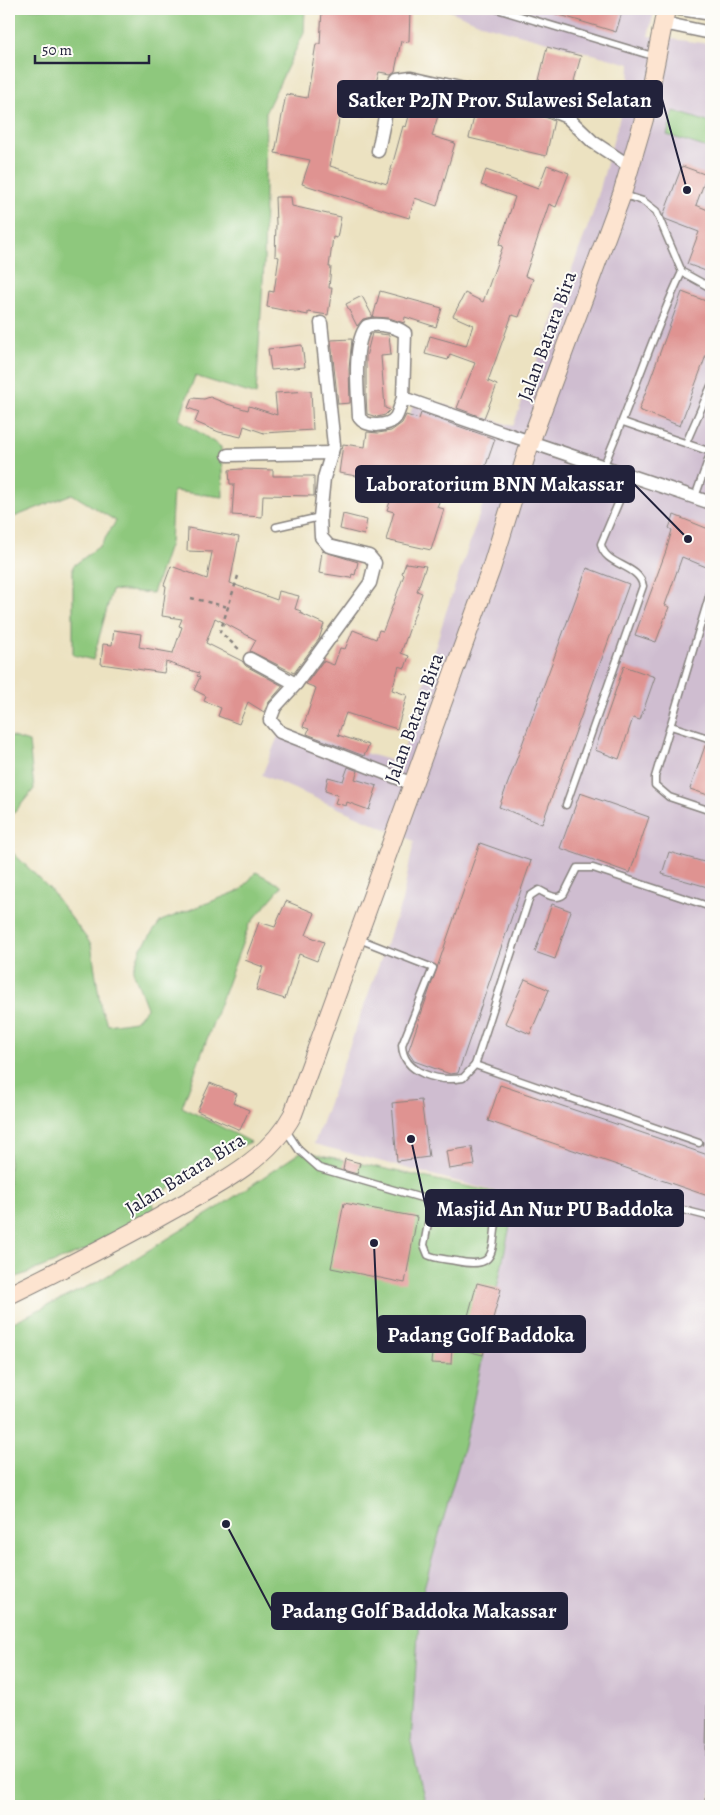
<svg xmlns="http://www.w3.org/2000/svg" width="720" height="1815" viewBox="0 0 720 1815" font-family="Alegreya,serif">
	<rect width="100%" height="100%" fill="#fdfcf7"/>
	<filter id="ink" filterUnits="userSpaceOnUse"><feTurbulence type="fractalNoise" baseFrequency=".02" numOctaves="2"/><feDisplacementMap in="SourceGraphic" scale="10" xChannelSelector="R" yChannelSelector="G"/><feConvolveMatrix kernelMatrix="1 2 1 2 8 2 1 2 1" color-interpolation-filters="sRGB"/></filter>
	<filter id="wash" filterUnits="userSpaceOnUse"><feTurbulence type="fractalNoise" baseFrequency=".0096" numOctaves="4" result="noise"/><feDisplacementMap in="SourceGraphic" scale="20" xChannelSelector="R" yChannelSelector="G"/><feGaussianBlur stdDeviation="1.12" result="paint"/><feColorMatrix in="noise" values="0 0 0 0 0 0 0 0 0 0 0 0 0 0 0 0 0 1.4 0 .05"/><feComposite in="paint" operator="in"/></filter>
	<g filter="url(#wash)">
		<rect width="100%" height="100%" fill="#ece2c1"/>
		<polygon fill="#cfbdd0" points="445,9 655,9 648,36 711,44 711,1806 426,1806 411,1742 420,1602 464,1446 516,1197 314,1144 402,901 414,841 262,775 281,729 400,763 445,615 488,489 398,451 416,396 513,426 594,210 629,84 630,64 481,24"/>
		<g fill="#8ec87d" stroke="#58755c">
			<polygon points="9,9 305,9 304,33 266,111 264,264 256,395 195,376 179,419 221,447 223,497 173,491 170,543 153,593 112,590 93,660 73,655 73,566 101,545 116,521 72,494 9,519"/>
			<polygon points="674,111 711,123 711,149 667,135"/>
			<polygon points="9,736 29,742 34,789 14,813 9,813"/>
			<polygon points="9,849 49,888 91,944 101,1009 108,1025 135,1021 147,1008 133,971 141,948 161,921 241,890 256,872 282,886 249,925 182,1107 251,1142 214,1157 152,1200 158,1218 137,1230 9,1280"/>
			<polygon points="302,1151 516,1197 464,1446 420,1602 411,1742 426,1806 9,1806 9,1324 97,1282 219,1207"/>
		</g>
		<g id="blocks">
			<g fill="#df9391">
				<polygon points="322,9 410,9 409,42 401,41 395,71 391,74 379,72 366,117 341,110 330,166 387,184 403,126 406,127 417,87 444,95 432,136 455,143 437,206 415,198 409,218 302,184 310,160 275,153 286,94 307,98 316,44 320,44"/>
				<polygon points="551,9 623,9 616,32 550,12"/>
				<polygon points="547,47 581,56 574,81 578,82 572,107 562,106 535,97"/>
				<polygon points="478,100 538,114 554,121 546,156 469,138"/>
				<polygon points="547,165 569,173 556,207 549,204 525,276 533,279 519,317 512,315 488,381 497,385 484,418 457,408 475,363 450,354 448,360 425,354 430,336 466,346 473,325 453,316 465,293 483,302 503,246 499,245 515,197 481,185 486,170 538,189"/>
				<polygon points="682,166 707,175 696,205 708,210 711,204 711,273 687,264 699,232 665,219 663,216"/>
				<polygon points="275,197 291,197 292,206 341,217 337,238 333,237 329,267 331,267 329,288 332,288 328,315 308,312 308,315 267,307 269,291 274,292 279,257 275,256 276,224"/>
				<polygon points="380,291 442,308 436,327 405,317 404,323 389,318 373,317"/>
				<polygon points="682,292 711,303 711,342 680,426 639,410"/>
				<polygon points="362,296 373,317 363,319 357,326 346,304"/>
				<polygon points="372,333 389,335 391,355 381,356 385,408 390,410 385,415 377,417 367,414 366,395 366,357"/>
				<polygon points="352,339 349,369 350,403 338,404 331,340"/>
				<polygon points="302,345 305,367 271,370 268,349"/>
				<polygon points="311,391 313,430 264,433 244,426 241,437 219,432 195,422 199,412 188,408 192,398 204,399 210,397 227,404 248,410 249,406 277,415 275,393"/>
				<polygon points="421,413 495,439 476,494 446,484 437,507 444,509 431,550 386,540 394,512 387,510 397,483 339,473 343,444 365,447 367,432 378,433 391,431 402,423 406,415 419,419"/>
				<polygon points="242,469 273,470 273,476 314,476 314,496 263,495 262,517 232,515 234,484 230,484 229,470"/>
				<polygon points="343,514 367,520 364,535 340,529"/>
				<polygon points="674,515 711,530 711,569 682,557 665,605 669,607 656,642 635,635 666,551 672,530 669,528"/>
				<polygon points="188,528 239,537 230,583 277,600 279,591 299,596 295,609 301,611 300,613 324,624 319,639 294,673 250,651 256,640 215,618 206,643 242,661 246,666 283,686 269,702 264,712 248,702 239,724 218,716 221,708 204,701 206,696 194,690 200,677 197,676 199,673 166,662 164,673 101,664 103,644 112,645 114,630 141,634 139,647 173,653 182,627 179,626 182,619 162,616 166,586 164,585 171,566 207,579 212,552 187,551"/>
				<polygon points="322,551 358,562 355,575 352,574 351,578 319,573"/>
				<polygon points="406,563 426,566 417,591 422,593 401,653 409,656 405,668 399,666 392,690 407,695 397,729 346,713 338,735 369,745 364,756 307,734 309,729 303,727 316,688 306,684 323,661 334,665 340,648 345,649 353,630 376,639 379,630 383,631 404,575 402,573"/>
				<polygon points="587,568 629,584 542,824 499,807"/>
				<polygon points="624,666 655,677 640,720 633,718 619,759 595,750"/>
				<polygon points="706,743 711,744 711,796 690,789"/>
				<polygon points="348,767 358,771 355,779 377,786 369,810 347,802 346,806 335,803 338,795 325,791 328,777 343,781"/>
				<polygon points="580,793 649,817 630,873 560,848"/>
				<polygon points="480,843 531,861 458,1073 450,1074 414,1061 408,1052"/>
				<polygon points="669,852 711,864 711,888 662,874"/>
				<polygon points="286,901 315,913 306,935 324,942 317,961 299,954 285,999 256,990 263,967 245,960 259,922 275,927"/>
				<polygon points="552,904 571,911 555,959 535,952"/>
				<polygon points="525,979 549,990 530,1034 505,1023"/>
				<polygon points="210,1083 237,1094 233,1103 249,1110 240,1130 197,1111"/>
				<polygon points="500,1085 711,1156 711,1197 488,1121"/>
				<polygon points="421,1100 429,1157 397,1161 392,1103"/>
				<polygon points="472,1147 475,1165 449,1169 446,1151"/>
				<polygon points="345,1159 360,1163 357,1174 343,1170"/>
				<polygon points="344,1203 417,1217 405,1283 331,1268"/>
				<polygon points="477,1283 501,1289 483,1355 459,1349"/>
				<polygon points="433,1343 452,1345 451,1364 431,1363"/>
			</g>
		</g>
	</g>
	<g filter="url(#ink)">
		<use href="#blocks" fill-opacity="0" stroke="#87827e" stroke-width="1"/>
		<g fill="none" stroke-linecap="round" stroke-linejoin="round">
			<defs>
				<g id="lane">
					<polyline points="497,9 656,57"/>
					<polyline points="668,10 711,17"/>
					<polyline points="624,195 643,201 656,211 682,272 711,288"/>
					<polyline points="623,422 711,452 695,497"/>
					<polyline points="686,443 711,386"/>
					<path d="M604,465C632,401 652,335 682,272"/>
					<polyline points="276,527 320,517"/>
					<polyline points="711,590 655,777 655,785 669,797 711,811"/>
					<polyline points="671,726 711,739"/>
					<path d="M566,805L643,586C639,564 604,566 601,544L630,475"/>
					<path d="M359,939L433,968L402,1045C403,1074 439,1082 463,1078L475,1065L699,1143"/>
					<path d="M475,1065L530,896L539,890C547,894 556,901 564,894L577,868H593L711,907"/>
					<path d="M285,1129L299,1150L319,1168L432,1201L424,1245L428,1255C436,1259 447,1259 456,1261C495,1269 492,1254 496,1221L489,1213L432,1201"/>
					<polyline points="655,1203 711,1217"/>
					<polyline points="709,1806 711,1698"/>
				</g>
				<g id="street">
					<polyline points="663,23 711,33"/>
					<polyline points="378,151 391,87 397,79 411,77 540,106 567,117 593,142 631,167"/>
					<polyline points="321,323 334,445 324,478 320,517 321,537 329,546 369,556 375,563 370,583 296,684 275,707 270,720 280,732 413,784"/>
					<path d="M403,398L405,333C396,326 378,323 367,326C352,343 358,394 359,417C365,428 389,427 396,417C399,412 401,403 403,398C505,434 608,468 711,503"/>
					<polyline points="228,455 332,453"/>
					<polyline points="250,659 296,684"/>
				</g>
				<path id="secondary" d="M9,1295C62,1269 114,1243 165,1214C211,1188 268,1162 293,1114L491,569L530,443L622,194L644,119L666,9"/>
			</defs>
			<use href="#lane" stroke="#87827e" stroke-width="9"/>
			<use href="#street" stroke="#87827e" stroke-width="15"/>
			<use href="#secondary" stroke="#87827e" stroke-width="20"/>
			<g stroke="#87827e" stroke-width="2.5" stroke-dasharray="4 4" stroke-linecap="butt">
				<polyline points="238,576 220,632 240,650"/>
				<polyline points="191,598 228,607"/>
			</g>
			<use href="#lane" stroke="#fff" stroke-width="6"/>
			<use href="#street" stroke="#fff" stroke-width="12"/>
			<use href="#secondary" stroke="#fde4d0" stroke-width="18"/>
		</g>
	</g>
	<g text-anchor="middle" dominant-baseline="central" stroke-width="4" stroke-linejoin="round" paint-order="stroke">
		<g font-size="20" fill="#22223b" stroke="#fdfcf7">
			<text transform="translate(547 336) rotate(-70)">Jalan Batara Bira</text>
			<text transform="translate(414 718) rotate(-70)">Jalan Batara Bira</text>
			<text transform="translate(185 1174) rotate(-32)">Jalan Batara Bira</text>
		</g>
	</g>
	<path fill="none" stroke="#22223b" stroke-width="2" d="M687 190L662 99M688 539L634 484M411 1139L426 1208M374 1243L378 1334M226 1524L272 1611"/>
	<g fill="#22223b" stroke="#fdfcf7" stroke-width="2">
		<circle cx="687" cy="190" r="5"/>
		<circle cx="688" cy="539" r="5"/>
		<circle cx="411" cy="1139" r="5"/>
		<circle cx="374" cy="1243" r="5"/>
		<circle cx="226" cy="1524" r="5"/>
	</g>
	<g fill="#22223b" stroke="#22223b" stroke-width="2">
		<rect x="338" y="81" width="324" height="36" rx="5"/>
		<rect x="356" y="466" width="278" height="36" rx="5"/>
		<rect x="426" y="1190" width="257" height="36" rx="5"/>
		<rect x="378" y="1316" width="207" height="36" rx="5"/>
		<rect x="272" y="1593" width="295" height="36" rx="5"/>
	</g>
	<g font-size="21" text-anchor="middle" font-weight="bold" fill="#fff">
		<text x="500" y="107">Satker P2JN Prov. Sulawesi Selatan</text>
		<text x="495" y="491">Laboratorium BNN Makassar</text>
		<text x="555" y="1216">Masjid An Nur PU Baddoka</text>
		<text x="481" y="1342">Padang Golf Baddoka</text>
		<text x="419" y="1618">Padang Golf Baddoka Makassar</text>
	</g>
	<rect width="720" height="1815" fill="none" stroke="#fdfcf7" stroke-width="30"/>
	<path d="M35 55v8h114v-8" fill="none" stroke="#22223b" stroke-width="2.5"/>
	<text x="42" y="55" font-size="15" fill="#22223b" stroke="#fdfcf7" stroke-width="4" paint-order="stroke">50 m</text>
</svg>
